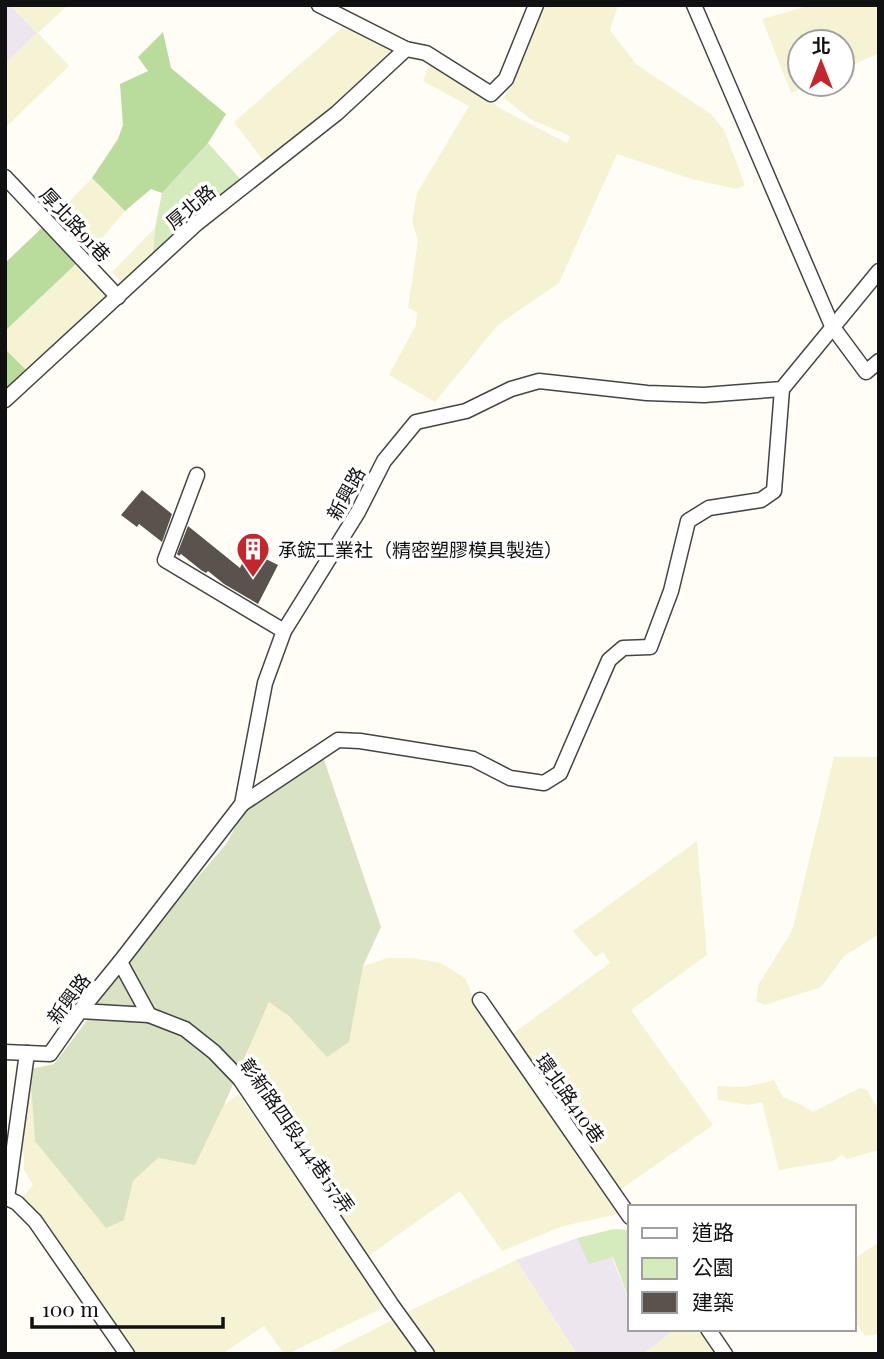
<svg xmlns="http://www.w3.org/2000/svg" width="884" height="1359" viewBox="0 0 884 1359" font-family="'Playfair Display','Noto Sans TC',serif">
	<rect width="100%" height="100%" fill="#fffdf5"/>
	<g fill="#eee6ef">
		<polygon points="5,5 10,5 37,33 5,64"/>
		<polygon points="577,1238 589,1263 612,1257 627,1296 630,1295 630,1329 676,1329 643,1354 577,1354 516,1260"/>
	</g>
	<g fill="#f6f3d4">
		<polygon points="10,5 68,5 38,33 69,66 5,128 5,64 37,33"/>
		<polygon points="544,5 618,5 610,30 637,65 711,114 724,130 745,185 737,189 695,180 617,154 559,283 498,325 435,402 389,375 416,325 417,312 408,308 418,241 412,221 417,193 469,106 423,81 430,63 505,111 567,143 570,136 532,120 504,98"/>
		<polygon points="811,5 879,5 879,53 842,70 842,42 800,42 800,84 811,84 791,93 762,19"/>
		<polygon points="345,25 395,53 392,60 265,163 234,122"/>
		<polygon points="92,178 125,211 91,251 56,215"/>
		<polygon points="155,228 152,267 129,289 112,272"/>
		<polygon points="79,261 110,297 31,375 5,349 5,331"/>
		<polygon points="834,757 879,757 879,866 877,867 879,873 879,934 844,956 821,987 765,1005 756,1001 758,985 792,931"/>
		<polygon points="697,841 707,955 631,1010 713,1125 617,1192 508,1037 610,963 603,952 595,957 573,931"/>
		<polygon points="387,958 413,958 441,963 465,978 475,1001 618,1214 563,1226 502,1251 460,1191 367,1257 239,1083 250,1045 270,1001 289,1016 327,1056 349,1042 363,966"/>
		<polygon points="30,1069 124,1220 133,1181 158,1158 195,1165 224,1105 238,1094 386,1306 288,1354 284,1354 264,1326 222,1354 130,1354 19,1201 33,1185 24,1170 24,1154 14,1138"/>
		<polygon points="774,1080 783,1097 802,1105 813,1112 860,1088 867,1090 879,1110 879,1150 847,1159 842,1155 833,1161 779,1170 762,1102 748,1105 718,1100 717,1086 745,1087"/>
		<polygon points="879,1242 879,1334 865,1336 854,1320 854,1259"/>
		<polygon points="516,1260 577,1354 437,1354 407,1312"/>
		<polygon points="396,1318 422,1354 326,1354"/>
		<polygon points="676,1329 705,1329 723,1354 643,1354"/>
	</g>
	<g fill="#d5ebbd">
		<polygon points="208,143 242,181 152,267 155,228 162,193"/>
		<polygon points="614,1229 630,1230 630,1295 628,1297 613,1257 589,1264 577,1238"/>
	</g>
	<g fill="#b9dc9c">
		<polygon points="163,32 171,68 226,114 208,143 162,193 151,189 125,211 92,178 118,139 123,125 120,84 148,71 138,57"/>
		<polygon points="45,225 79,261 5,331 5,263"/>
		<polygon points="5,349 31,375 5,398"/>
	</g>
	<polygon fill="#d9e3c4" points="322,754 381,927 363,966 349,1042 327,1057 289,1016 269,1002 224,1105 195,1165 158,1158 133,1181 124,1220 106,1228 35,1141 30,1069 54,1064 88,1019 117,971 227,843 250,799"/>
	<g fill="#5a524d">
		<polygon points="142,490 172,514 162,542 139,524 137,527 121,515"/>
		<polygon points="188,526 240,568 248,550 278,565 258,604 224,584 208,571 206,573 201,570 181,554 179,556 177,554"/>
	</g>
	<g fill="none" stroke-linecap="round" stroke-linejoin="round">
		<defs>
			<g id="street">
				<polyline points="319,5 406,49 426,53 491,94 506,79 536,5"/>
				<polyline points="694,5 832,326 866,372 879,361"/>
				<polyline points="5,177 118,297"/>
				<polyline points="5,400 196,224 337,113 406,49"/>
				<polyline points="197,475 165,560 284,631"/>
				<polyline points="242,804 338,740 360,741 473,759 510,778 544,783 560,773 609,660 623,648 650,647 671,591 688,521 709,508 761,500 774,491 782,389"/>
				<polyline points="120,962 149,1015 185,1029 214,1052 240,1079 391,1304 427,1354"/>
				<polyline points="480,1000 630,1217"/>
				<polyline points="80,1011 149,1015"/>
				<polyline points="5,1052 50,1054 80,1011 120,962 242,804 265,683 284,631 358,512 384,461 416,422 466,411 511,389 539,381 647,393 704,395 782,389 879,271"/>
				<polyline points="7,1198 17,1203 35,1221 127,1354"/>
				<polyline points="7,1198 27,1053"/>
				<polyline points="708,1329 725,1354"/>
			</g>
		</defs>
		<use href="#street" stroke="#444" stroke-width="17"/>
		<use href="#street" stroke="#fff" stroke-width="14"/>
	</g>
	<defs>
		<symbol id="building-pin" viewBox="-11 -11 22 30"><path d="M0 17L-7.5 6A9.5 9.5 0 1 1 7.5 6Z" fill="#c4262e" stroke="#fff"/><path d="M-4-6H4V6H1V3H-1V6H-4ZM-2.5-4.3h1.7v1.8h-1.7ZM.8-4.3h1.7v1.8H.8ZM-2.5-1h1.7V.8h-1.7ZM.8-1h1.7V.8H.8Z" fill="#fff"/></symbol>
	</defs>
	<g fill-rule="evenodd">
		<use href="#building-pin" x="234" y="530" width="38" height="52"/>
	</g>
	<g text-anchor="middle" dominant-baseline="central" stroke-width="7" stroke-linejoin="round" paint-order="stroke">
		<g font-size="19" fill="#111" stroke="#fff">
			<text transform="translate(190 206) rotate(-40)">厚北路</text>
			<text transform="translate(76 224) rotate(47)">厚北路91巷</text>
			<text transform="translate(345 493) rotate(-61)">新興路</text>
			<text transform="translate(68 998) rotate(-53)">新興路</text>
			<text transform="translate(571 1098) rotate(55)">環北路410巷</text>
			<text transform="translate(298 1135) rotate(55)">彰新路四段444巷157弄</text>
		</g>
		<g font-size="19" fill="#111" stroke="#fff" text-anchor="start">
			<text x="278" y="549">承鋐工業社（精密塑膠模具製造）</text>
		</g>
	</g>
	<rect width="884" height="1359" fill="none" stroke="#111111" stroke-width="14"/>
	<rect x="628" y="1205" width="228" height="126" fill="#ffffff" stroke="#a0a0a0" stroke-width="2"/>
	<rect x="642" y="1228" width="35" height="10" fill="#ffffff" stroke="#a0a0a0" stroke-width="2"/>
	<text x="692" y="1240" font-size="21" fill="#111111">道路</text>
	<rect x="642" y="1258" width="35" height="21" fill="#d5ebbd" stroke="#a0a0a0" stroke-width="2"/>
	<text x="692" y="1275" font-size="21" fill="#111111">公園</text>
	<rect x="642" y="1292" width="35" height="21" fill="#5a524d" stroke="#a0a0a0" stroke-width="2"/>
	<text x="692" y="1310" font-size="21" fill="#111111">建築</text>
	<g transform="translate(821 63)"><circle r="33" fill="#ffffff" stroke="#a0a0a0" stroke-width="2"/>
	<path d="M0-5L12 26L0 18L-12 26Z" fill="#c4262e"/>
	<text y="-10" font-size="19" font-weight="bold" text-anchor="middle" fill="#111111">北</text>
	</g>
	<path d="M32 1317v10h191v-10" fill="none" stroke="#111111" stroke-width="3.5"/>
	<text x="42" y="1317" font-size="21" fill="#111111" stroke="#ffffff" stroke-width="5" paint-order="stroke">100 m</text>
</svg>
